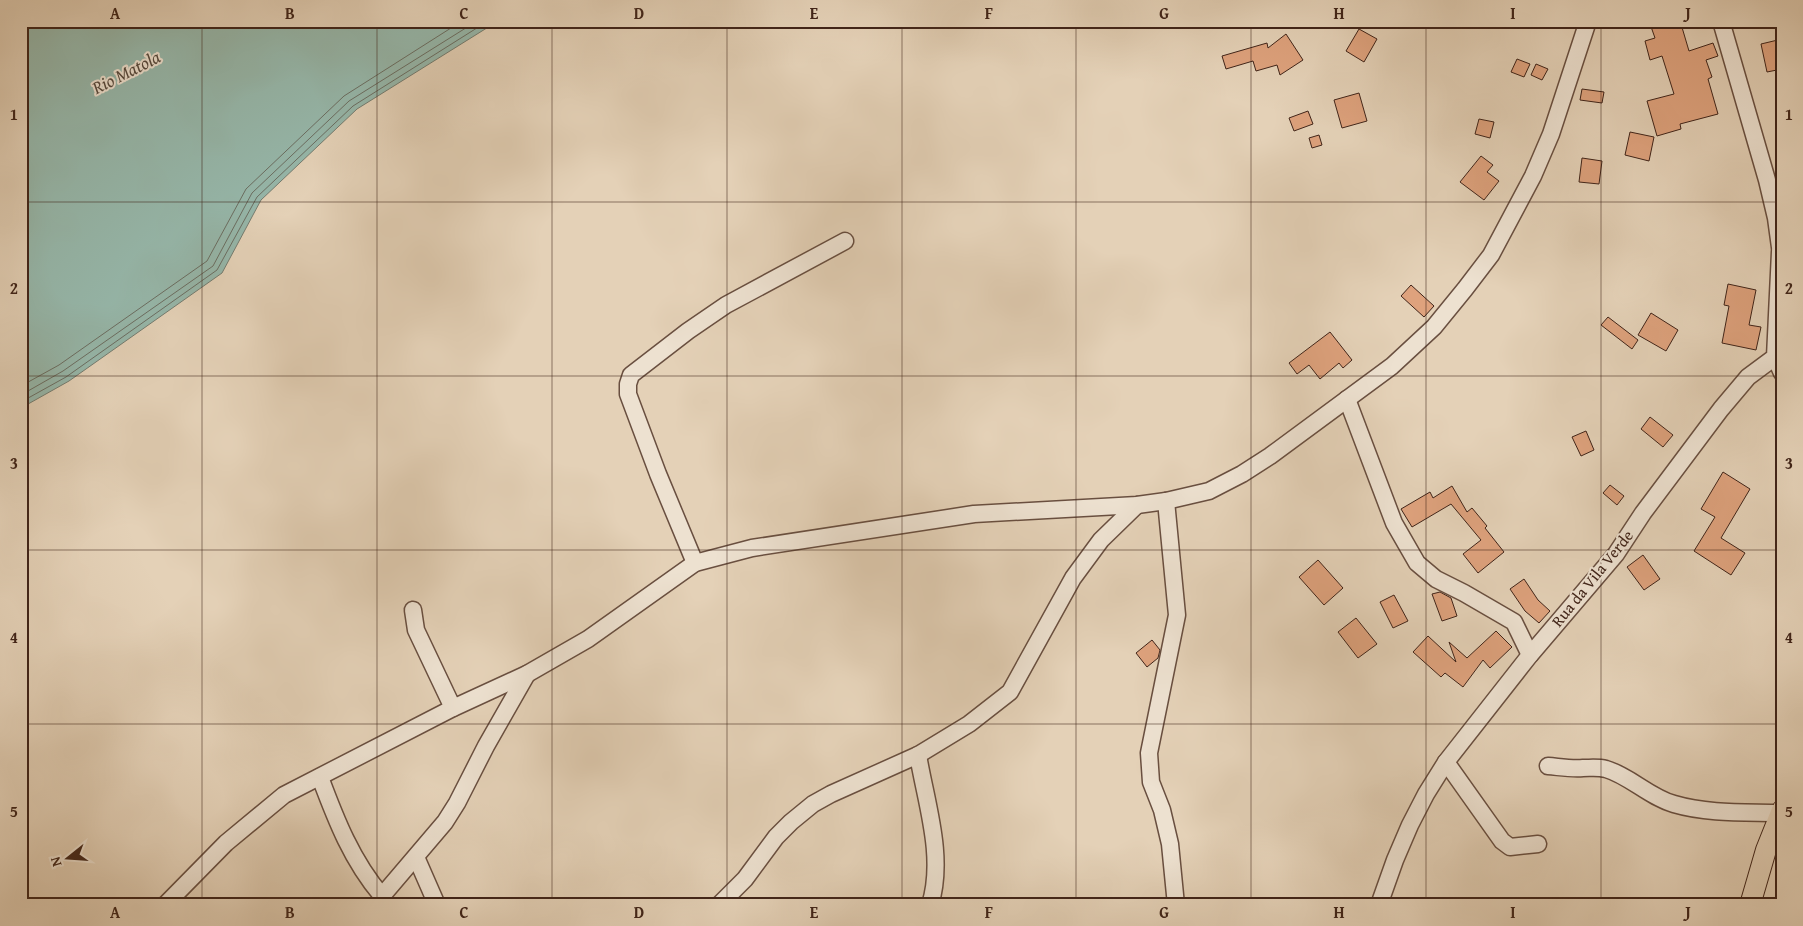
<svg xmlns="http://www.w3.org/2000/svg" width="1803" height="926" viewBox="0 0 1803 926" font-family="'Gentium Book Plus',serif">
	<rect width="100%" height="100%" fill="#e4d1b7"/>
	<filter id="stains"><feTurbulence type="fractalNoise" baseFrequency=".004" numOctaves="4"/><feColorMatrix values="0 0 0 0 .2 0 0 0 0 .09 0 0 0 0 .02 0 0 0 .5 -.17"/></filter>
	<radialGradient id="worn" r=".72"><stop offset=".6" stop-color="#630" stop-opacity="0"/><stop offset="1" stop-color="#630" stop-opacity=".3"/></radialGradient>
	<polygon fill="#96b7aa" stroke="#747c70" points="21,21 498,21 357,109 261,200 222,273 69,381 21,408"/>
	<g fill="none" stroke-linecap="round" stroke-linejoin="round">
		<g stroke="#6b6e62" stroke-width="1">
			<polyline points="21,386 59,365 207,261 246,189 344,96 462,21"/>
			<polyline points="21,395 63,371 213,266 252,193 349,101 477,21"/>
			<polyline points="21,402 66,377 217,270 257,197 353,106 488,21"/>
		</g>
	</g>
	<g fill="#dea27d" stroke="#402419">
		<polygon points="1649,21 1665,21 1667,28 1681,24 1689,51 1713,43 1718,56 1706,60 1712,77 1708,79 1718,114 1680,124 1681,129 1657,136 1647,101 1674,94 1662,56 1650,60 1645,41 1655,38"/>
		<polygon points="1359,29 1377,39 1364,62 1346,51"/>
		<polygon points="1286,34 1303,60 1280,75 1277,65 1256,71 1253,61 1226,69 1222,56 1267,43 1268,48"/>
		<polygon points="1782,39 1782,69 1767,72 1761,44"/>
		<polygon points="1517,59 1530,64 1524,77 1511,72"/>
		<polygon points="1536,64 1548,69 1542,80 1531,75"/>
		<polygon points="1582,89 1604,92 1602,103 1580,100"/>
		<polygon points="1359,93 1367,121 1342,128 1334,100"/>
		<polygon points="1308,111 1313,124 1294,131 1289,118"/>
		<polygon points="1479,119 1494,122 1490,138 1475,134"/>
		<polygon points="1630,132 1654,137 1649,161 1625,155"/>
		<polygon points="1319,135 1322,145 1312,148 1309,138"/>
		<polygon points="1481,156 1493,165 1487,172 1499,181 1484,200 1460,182"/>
		<polygon points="1582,158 1602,161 1599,184 1579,182"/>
		<polygon points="1728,284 1756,290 1749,325 1761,327 1756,350 1722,343 1729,306 1724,305"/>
		<polygon points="1411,285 1434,306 1424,317 1401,296"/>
		<polygon points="1651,313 1678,330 1666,351 1638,335"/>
		<polygon points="1608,317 1638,340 1632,349 1601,325"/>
		<polygon points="1330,332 1352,360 1343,368 1339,363 1320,379 1309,365 1297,374 1289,363"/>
		<polygon points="1650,417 1673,435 1663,447 1641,429"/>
		<polygon points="1586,431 1594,450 1581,456 1572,437"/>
		<polygon points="1723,472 1750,489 1721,538 1745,553 1731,575 1694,551 1715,517 1701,509"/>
		<polygon points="1610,485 1624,496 1617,505 1603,493"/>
		<polygon points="1452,486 1467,512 1472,508 1487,526 1485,528 1504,552 1478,573 1463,554 1481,540 1451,504 1412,527 1401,509 1430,492 1433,498"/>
		<polygon points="1643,555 1660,579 1644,590 1627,567"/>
		<polygon points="1318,560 1343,588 1324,605 1299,577"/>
		<polygon points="1524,579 1538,600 1550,611 1539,623 1525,611 1510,589"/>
		<polygon points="1440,592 1451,598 1457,616 1442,621 1432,594"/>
		<polygon points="1394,595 1408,621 1393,628 1380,602"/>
		<polygon points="1356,618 1377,644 1358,658 1338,632"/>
		<polygon points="1496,631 1512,647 1490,668 1483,660 1463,687 1445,673 1441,677 1413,652 1428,636 1456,662 1449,642 1467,658"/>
		<polygon points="1152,640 1160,650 1158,658 1147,667 1136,653"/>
	</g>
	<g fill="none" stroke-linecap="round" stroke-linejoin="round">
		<defs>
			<g id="minor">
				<polyline points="1721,21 1767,180 1776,218 1782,262"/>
				<polyline points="1775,357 1782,373"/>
				<polyline points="1347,399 1394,523 1417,563 1436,579 1464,593 1514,622 1530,655"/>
				<polyline points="1166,501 1177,615 1149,753 1151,782 1162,810 1170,844 1176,905"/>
				<polyline points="695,563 658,474 628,394 628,384 631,375 688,331 726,305 845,241"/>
				<polyline points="413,610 416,630 453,708"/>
				<path d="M918,755C926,803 945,857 930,905"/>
				<polyline points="1446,762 1502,841 1510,847 1538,844"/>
				<path d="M1548,766C1560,767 1571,769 1583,768C1591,768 1598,767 1606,769C1630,776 1649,797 1674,804C1708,814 1745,812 1780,813"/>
				<path d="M320,777C336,820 352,861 382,896"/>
				<polyline points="416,857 437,905"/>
				<polyline points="165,905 226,843 284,795 453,708 527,674 588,639 695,563 752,548 974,514 1137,505 1166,501 1209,491 1242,474 1270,456 1392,366 1434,327 1465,289 1491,255 1533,176 1551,134 1588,21"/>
				<polyline points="378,905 382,896 445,822 457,803 486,746 527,674"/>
				<polyline points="719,905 745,879 776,837 791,822 813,804 831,794 918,755 969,724 1010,692 1073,578 1101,540 1137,505"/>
				<polyline points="1379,905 1395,860 1410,825 1426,794 1446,762 1530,655 1616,554 1643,513 1721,409 1748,377 1775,357 1780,252"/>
			</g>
			<polyline id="major" points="1750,905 1766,850 1782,810"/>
		</defs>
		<use href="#minor" stroke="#694f40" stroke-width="19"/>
		<use href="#major" stroke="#402419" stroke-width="22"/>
		<use href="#minor" stroke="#ede1d0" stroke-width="16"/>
		<use href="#major" stroke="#e4d1b7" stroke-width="20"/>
	</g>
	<path fill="none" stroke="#402419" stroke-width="1" stroke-opacity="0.55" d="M202,21V905M377,21V905M552,21V905M727,21V905M902,21V905M1076,21V905M1251,21V905M1426,21V905M1601,21V905M21,202H1782M21,376H1782M21,550H1782M21,724H1782"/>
	<g text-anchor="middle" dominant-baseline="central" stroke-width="4" stroke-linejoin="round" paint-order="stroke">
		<g font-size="16" fill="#402419" stroke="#ede1d0">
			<text transform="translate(1592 578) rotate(-51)">Rua da Vila Verde</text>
		</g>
		<g font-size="18" font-style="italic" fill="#56493d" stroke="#ede1d0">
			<text transform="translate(126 72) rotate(-27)">Rio Matola</text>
		</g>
	</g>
	<rect width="1803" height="926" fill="none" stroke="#e4d1b7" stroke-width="55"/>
	<g transform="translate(68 858) rotate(253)" stroke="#ede1d0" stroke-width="4" paint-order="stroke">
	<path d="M0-4L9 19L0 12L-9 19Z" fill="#402419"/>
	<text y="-8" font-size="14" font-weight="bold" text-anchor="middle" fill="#402419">N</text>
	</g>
	<rect x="28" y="28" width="1748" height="870" fill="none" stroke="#402419" stroke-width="2"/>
	<g font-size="16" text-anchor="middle" font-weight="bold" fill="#402419">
		<text x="115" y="19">A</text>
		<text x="290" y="19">B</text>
		<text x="464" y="19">C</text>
		<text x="639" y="19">D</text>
		<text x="814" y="19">E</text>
		<text x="989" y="19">F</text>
		<text x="1164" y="19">G</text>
		<text x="1339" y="19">H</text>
		<text x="1513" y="19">I</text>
		<text x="1688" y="19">J</text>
		<text x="14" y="120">1</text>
		<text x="1789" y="120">1</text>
		<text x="14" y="294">2</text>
		<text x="1789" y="294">2</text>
		<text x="14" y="469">3</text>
		<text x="1789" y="469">3</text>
		<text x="14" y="643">4</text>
		<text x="1789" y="643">4</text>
		<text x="14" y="817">5</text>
		<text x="1789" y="817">5</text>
		<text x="115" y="918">A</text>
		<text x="290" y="918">B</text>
		<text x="464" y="918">C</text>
		<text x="639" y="918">D</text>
		<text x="814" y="918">E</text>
		<text x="989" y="918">F</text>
		<text x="1164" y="918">G</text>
		<text x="1339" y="918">H</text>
		<text x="1513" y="918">I</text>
		<text x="1688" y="918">J</text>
	</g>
	<rect width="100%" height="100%" filter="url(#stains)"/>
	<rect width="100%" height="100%" fill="url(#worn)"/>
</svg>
